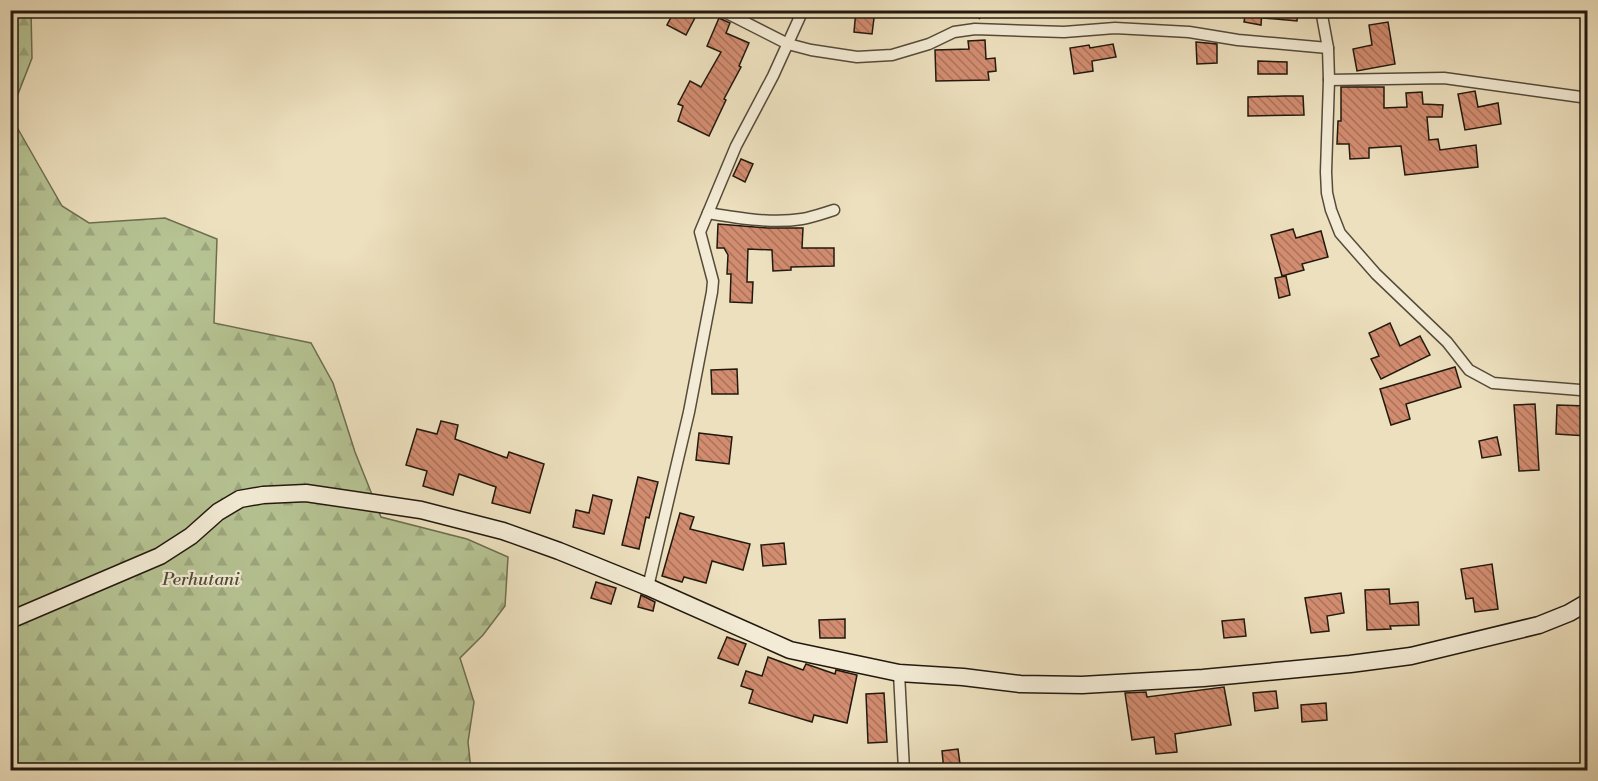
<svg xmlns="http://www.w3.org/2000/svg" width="1598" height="781" viewBox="0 0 1598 781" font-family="'Libre Bodoni',serif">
	<defs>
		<pattern id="forest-firs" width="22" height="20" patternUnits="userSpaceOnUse" patternTransform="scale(1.5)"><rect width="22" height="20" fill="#b6c393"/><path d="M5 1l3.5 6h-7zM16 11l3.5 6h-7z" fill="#9ca77e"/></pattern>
		<pattern id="building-back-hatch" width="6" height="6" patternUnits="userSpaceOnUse" patternTransform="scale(1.5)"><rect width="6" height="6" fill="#d28c70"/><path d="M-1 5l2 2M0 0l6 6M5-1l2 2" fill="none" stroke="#aa725a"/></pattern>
	</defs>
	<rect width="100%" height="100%" fill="#ede0be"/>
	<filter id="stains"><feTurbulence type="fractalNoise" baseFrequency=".00333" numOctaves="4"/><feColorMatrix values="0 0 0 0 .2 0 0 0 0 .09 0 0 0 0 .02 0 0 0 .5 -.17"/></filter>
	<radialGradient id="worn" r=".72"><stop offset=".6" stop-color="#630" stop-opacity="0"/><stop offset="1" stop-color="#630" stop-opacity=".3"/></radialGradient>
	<g fill="url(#forest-firs)" stroke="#6c6e50" stroke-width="1.5">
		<polygon points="11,10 31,11 32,58 11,112"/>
		<polygon points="10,115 62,206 89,223 165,218 217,239 214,323 311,343 333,383 355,452 381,517 467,539 508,557 505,606 483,635 460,658 474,702 468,742 471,770 11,770"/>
	</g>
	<g fill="url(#building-back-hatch)" stroke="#22190e" stroke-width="1.5">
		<polygon points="675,10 699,10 686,35 667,25"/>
		<polygon points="856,10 875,10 872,34 854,32"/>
		<polygon points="1246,10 1262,10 1261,25 1244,22"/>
		<polygon points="1263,10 1298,10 1297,21 1263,18"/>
		<polygon points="719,18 730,23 726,33 749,43 739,66 741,67 724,99 726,100 709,136 678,121 683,106 678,104 690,81 701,87 721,52 707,46"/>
		<polygon points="1388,22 1395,64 1357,71 1353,49 1372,45 1369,25"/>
		<polygon points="985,40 986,59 995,58 996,71 988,72 989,80 936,81 935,50 969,49 968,41"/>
		<polygon points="1196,42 1217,44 1217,63 1197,64"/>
		<polygon points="1113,44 1116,57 1092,61 1093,71 1074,74 1070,48 1089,45 1090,48"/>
		<polygon points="1258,61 1287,62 1287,74 1258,74"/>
		<polygon points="1341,87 1384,87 1384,108 1407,107 1406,93 1422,92 1423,104 1443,105 1442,117 1427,117 1429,140 1438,139 1440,150 1476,145 1478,167 1405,175 1401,146 1369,148 1369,158 1350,159 1349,144 1337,144 1338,121 1341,121"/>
		<polygon points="1475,91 1478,107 1498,103 1501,124 1465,130 1458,94"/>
		<polygon points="1284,96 1303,96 1304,115 1248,116 1248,97"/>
		<polygon points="741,159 753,164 745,182 733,176"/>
		<polygon points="718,224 767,228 803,228 802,248 834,248 834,266 791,267 791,270 773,271 772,250 748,249 747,282 753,282 752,303 730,302 731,274 727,274 728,255 724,248 717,248"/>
		<polygon points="1293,229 1296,238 1321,231 1328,257 1302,264 1304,270 1282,276 1271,235"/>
		<polygon points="1286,276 1290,295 1279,298 1275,278"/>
		<polygon points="1390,323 1400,346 1420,336 1430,355 1381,379 1371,359 1379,356 1369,333"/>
		<polygon points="1455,367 1461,387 1406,404 1410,419 1391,425 1380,389"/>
		<polygon points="737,369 738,394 712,394 711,370"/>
		<polygon points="1535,404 1539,470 1519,471 1514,405"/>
		<polygon points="1557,405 1587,406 1587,436 1556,434"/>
		<polygon points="441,421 458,425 455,439 507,458 509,452 544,464 530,513 492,503 496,487 459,474 453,495 423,486 427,471 406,465 417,429 437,434"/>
		<polygon points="699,433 732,437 729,464 696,460"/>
		<polygon points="1497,437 1501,455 1482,458 1479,441"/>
		<polygon points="638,477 658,482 649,518 646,517 639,549 622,545"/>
		<polygon points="593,495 612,500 604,534 573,527 576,510 589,513"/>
		<polygon points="680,513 694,517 690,529 750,544 743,570 712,561 706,583 684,577 682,582 662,576"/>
		<polygon points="784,543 786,564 763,566 761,545"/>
		<polygon points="1492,564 1498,609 1475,612 1473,598 1466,599 1461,569"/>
		<polygon points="596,582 616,588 611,604 591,598"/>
		<polygon points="1389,589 1390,604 1418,602 1419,625 1390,626 1391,629 1367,630 1365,590"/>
		<polygon points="1341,593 1344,613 1327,616 1329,631 1311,633 1305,598"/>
		<polygon points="641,595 655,602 653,611 638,607"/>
		<polygon points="845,619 845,638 820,638 819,620"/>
		<polygon points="1244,619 1246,636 1224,638 1222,621"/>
		<polygon points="727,637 746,644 738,665 718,658"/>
		<polygon points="768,657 803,670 806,664 835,674 836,670 857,675 847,723 814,715 812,722 749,703 753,690 741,686 746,671 762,676"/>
		<polygon points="1224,687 1231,725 1175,734 1177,752 1156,754 1154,737 1132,740 1125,693 1146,692 1147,697"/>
		<polygon points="1276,691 1278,708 1255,711 1253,693"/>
		<polygon points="884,693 887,742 868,743 866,694"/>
		<polygon points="1326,703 1327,720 1302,722 1301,705"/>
		<polygon points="958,749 961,771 944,771 942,751"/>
	</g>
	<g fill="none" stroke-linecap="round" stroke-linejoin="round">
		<defs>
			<g id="street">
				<polyline points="721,10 788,44 811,50 857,57 892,55 929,44 954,32 975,29 1064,32 1115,28 1189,32 1238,40 1328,48"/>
				<polyline points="1321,10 1328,48 1329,80 1326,172 1327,193 1331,210 1340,233 1376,274 1447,342 1469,370 1493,383 1580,390 1588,393"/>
				<polyline points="1329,80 1444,78 1588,98"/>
				<path d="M708,213C738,218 772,224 802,219C813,217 824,213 834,210"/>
				<polyline points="648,587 689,412 712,292 713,281 700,232 736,146 773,76 803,10"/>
				<polyline points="899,673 904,770"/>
			</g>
			<polyline id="secondary" points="10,620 160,556 191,536 218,512 240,499 263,495 306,493 421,510 503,531 559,551 648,587 790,650 899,673 963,677 1020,684 1082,685 1203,678 1350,664 1411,656 1539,625 1569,613 1588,602"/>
		</defs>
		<use href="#street" stroke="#554b3a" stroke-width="13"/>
		<use href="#secondary" stroke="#22190e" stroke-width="19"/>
		<polyline stroke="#22190e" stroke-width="2" stroke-dasharray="1.5 3" stroke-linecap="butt" points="979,19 983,10"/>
		<use href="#street" stroke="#f3ebd5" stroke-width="10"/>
		<use href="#secondary" stroke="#f3ebd5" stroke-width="16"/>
	</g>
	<g text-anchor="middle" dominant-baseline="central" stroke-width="4.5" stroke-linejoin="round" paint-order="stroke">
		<g font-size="18" font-style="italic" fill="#4e4c36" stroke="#f3ebd5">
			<text x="201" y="579">Perhutani</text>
		</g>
	</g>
	<rect width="1598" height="781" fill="none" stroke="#ede0be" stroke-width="36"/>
	<rect x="12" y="12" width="1574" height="757" fill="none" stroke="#22190e" stroke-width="3"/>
	<rect x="18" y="18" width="1562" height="745" fill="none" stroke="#22190e" stroke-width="1.5"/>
	<rect width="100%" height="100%" filter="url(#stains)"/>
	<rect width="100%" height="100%" fill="url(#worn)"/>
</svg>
